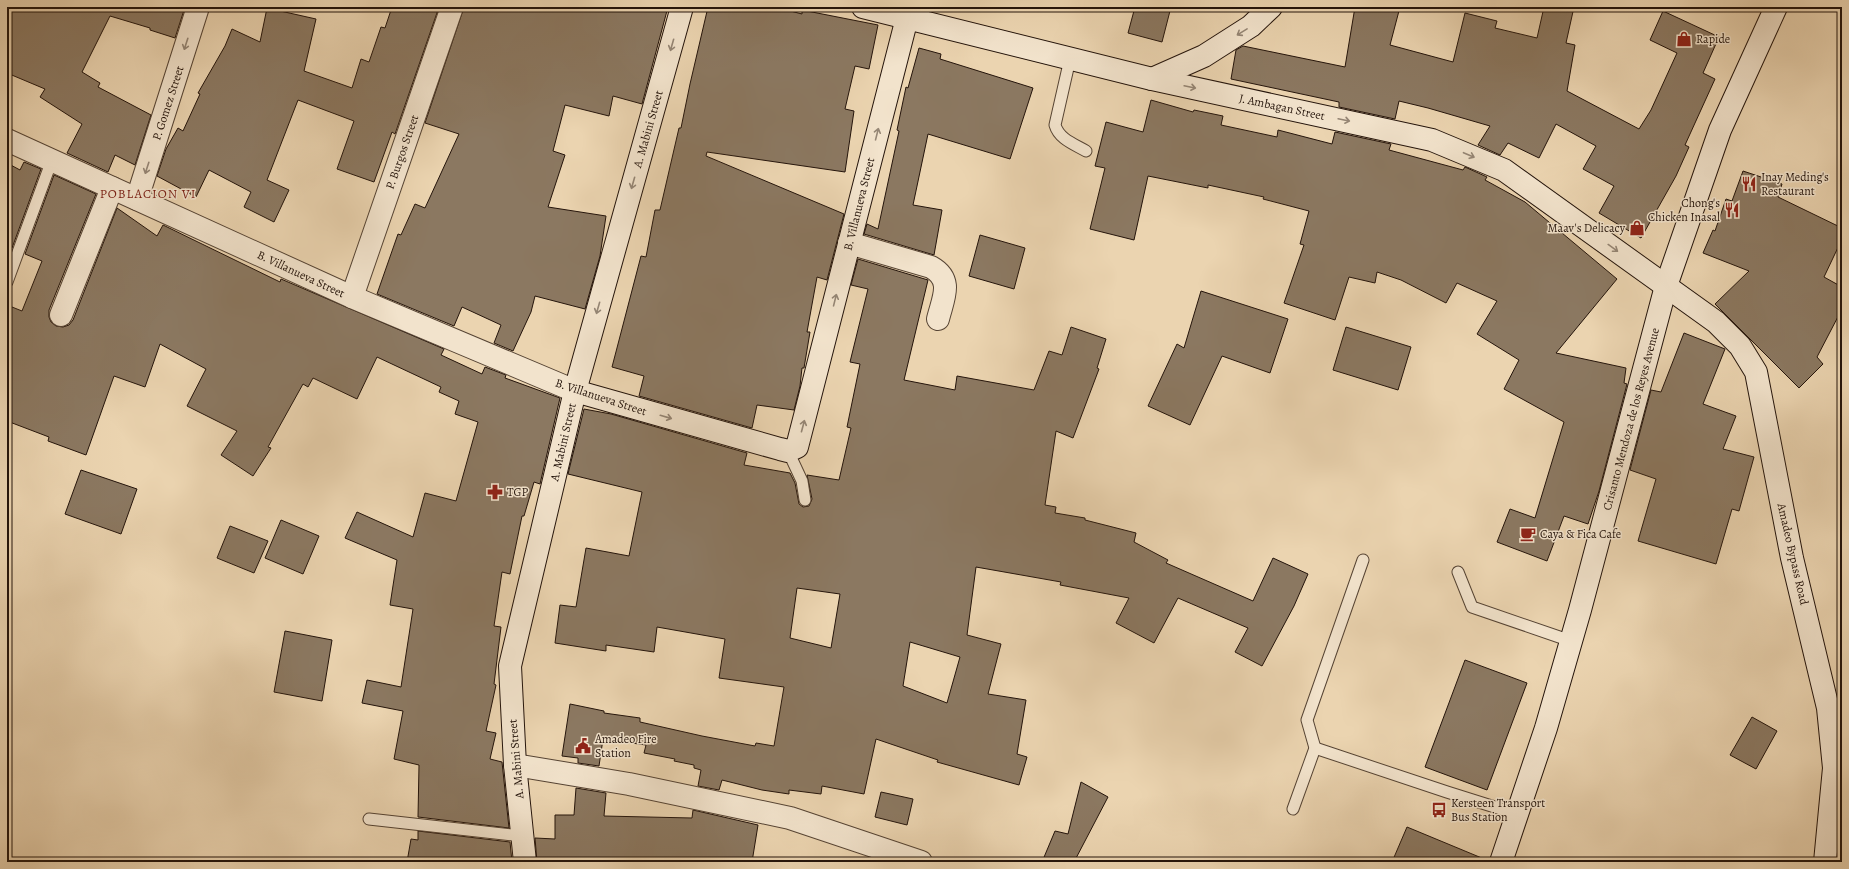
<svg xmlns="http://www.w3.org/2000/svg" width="1849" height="869" viewBox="0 0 1849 869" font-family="Alegreya,serif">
	<rect width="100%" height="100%" fill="#ebd4b0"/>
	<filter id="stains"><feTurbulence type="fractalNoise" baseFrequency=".005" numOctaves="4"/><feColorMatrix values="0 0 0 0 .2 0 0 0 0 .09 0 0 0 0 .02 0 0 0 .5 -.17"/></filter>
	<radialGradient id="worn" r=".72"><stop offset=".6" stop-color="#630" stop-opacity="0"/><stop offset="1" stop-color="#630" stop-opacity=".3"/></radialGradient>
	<g fill="#8b7861" stroke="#24140b" fill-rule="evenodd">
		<polygon points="7,7 185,7 175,38 150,30 150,28 110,16 82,72 100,83 98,87 151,115 135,165 115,155 108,172 67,153 82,124 40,97 45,89 7,73"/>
		<polygon points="392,7 439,7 395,134 392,132 374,182 337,169 354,121 298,100 267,180 289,190 274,222 244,207 251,192 209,170 196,197 157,176 166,149 178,128 183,131 200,94 198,93 225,46 232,29 260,42 267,8 316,19 304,71 352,88 361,59 369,62 381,27 385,28"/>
		<polygon points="464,7 668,7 642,104 613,96 609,116 565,105 553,151 565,155 548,207 606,216 600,256 585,309 535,296 531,312 513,351 494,343 501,325 462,307 454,326 377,294 398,234 401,235 415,204 425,208 459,134 425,123"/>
		<polygon points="708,7 775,7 802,14 802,10 878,25 869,69 855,66 845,109 854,111 845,172 707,152 706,156 844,214 827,280 817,277 807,332 810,332 804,368 802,368 800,386 794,410 757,405 752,428 639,396 644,376 612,367 641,256 646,257 655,210 660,210 679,128 681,128 690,84"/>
		<polygon points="1135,7 1171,7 1162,42 1128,33"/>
		<polygon points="1355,7 1400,7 1390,45 1453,62 1465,13 1497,21 1495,28 1537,38 1544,7 1574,7 1566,43 1575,45 1567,91 1639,129 1651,110 1677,53 1650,40 1663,11 1719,37 1703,73 1715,79 1685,145 1689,147 1676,176 1641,238 1599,213 1614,186 1583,169 1596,146 1556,124 1539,158 1508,143 1500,155 1478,145 1490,126 1428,108 1399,101 1395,119 1339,107 1339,102 1231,79 1236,50 1243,46 1345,67"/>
		<polygon points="919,48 941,54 940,59 1033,88 1010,159 928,134 913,205 942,210 934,255 864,234 867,224 878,229 899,131 897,130 906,87 908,88"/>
		<polygon points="1151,100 1193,112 1194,110 1223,116 1221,125 1277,137 1278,130 1332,144 1335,132 1391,144 1389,150 1463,170 1465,167 1487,177 1485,180 1525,202 1617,279 1556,353 1626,368 1624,383 1627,384 1599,491 1588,524 1564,516 1547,561 1497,542 1510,509 1535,518 1564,422 1504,389 1519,360 1477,334 1497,301 1457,283 1446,303 1401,280 1377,272 1375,283 1349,277 1335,320 1284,303 1304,245 1300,244 1309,211 1263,199 1264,197 1208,185 1208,188 1148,176 1134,240 1090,229 1105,168 1095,166 1106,122 1143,132"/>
		<polygon points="24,162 41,169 12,248 7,245 7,163 20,170"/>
		<polygon points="1743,171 1782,184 1778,197 1842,228 1842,239 1824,277 1842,287 1842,309 1817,357 1823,364 1799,388 1715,304 1749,271 1703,253 1713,230 1715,231 1726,199 1732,201"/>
		<polygon points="54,175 96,194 49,310 49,317 51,322 56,326 63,327 69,325 73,320 117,208 157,236 163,225 280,282 281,279 444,349 441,355 482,374 485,367 506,375 505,378 560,398 540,484 534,482 524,516 522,516 510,574 502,572 494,626 501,627 494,684 496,685 486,731 496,733 490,759 502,762 509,828 418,817 419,765 394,759 403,711 362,703 367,680 401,687 413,609 390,605 397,560 345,538 357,512 413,537 425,493 456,501 478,422 455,414 459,401 439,392 441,387 377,357 357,399 313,378 308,387 303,384 268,447 271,448 253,476 221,455 237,431 187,406 206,369 160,344 145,387 114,376 86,455 48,441 49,437 7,421 7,305 22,311 42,261 25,254"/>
		<polygon points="980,235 1025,248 1014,289 969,276"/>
		<path d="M858,259L928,280L904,380L955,390L957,376L1034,390L1049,351L1062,355L1071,327L1106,339L1097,368L1099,369L1073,438L1056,431L1045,505L1056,507L1055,513L1085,518V520L1136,533L1134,542L1168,560L1166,563L1253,601L1273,558L1308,574L1294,606L1262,666L1235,652L1248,628L1178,598L1154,643L1116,623L1129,598L1060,585L1061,582L976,567L967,635L1001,644L988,694L1026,700L1017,754L1027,757L1019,785L937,762L938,760L876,739L864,794L822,786L821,794L789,790V794L762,790L722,780L719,790L698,786L701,770L694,768V765L674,761L675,759L644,753L646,745L603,739L599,766L578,763V758L562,756L570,704L604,711V713L640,718V722L702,736L755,746L756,743L774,746L784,687L719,678L725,639L657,627L654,652L606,645V651L555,643L560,605L576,607L586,548L629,556L642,492L568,474L584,409L611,414L747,453L744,465L790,473L795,483L799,504L803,507L809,506L812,499L807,475L839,480L851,428L847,427L860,364L850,362L868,289L851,285ZM797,588L840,594L831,648L790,638ZM910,642L960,657L947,703L903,686Z"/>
		<polygon points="1201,291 1288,319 1270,373 1222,356 1190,425 1148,406 1177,344 1184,348"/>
		<polygon points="1346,327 1411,347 1398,390 1333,370"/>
		<polygon points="1684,333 1725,349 1703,404 1736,416 1723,449 1754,457 1739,511 1732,509 1716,564 1638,541 1656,479 1630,470 1651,390 1661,392"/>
		<polygon points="81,470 137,489 121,534 65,514"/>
		<polygon points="281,520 319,536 303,574 265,558"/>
		<polygon points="230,526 268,541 254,573 217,558"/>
		<polygon points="285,631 332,640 322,701 274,692"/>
		<polygon points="1465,660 1527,683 1487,790 1425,767"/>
		<polygon points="1752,717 1777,731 1756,769 1730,755"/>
		<polygon points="1081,782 1108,797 1074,862 1042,862 1055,831 1068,834"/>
		<polygon points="576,788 606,793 604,816 692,818 693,810 758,825 752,862 537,862 535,838 555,839 555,815 574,815"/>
		<polygon points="881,792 913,799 907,825 875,817"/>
		<polygon points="1407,827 1489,861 1489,862 1392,862"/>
		<polygon points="418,831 510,842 512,862 407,862 411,839 418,840"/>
	</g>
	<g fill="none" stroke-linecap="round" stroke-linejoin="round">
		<defs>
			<g id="lane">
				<path d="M1070,59L1055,125C1059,139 1074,144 1086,151"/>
				<polyline points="7,282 52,160"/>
				<polyline points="788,451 802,481 805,500"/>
				<polyline points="1458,572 1472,607 1571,641"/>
				<polyline points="1315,748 1447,792 1517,814"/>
				<polyline points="1293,809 1315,748 1307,720 1363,560"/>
				<polyline points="369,819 522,836"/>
			</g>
			<g id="street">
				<polyline points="7,140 352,297 575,391"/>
				<polyline points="137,199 198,7"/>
				<path d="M849,243L931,267C954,280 943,298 938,319"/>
				<polyline points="352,297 452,7"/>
				<polyline points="61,315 112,188"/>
				<polyline points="515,765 629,784 790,818 921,862"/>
			</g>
			<g id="secondary">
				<polyline points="863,7 1152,79 1432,140 1504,170 1716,322 1740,346 1756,372 1792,558 1828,708 1834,768 1825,862"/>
				<polyline points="1152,79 1204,56 1251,26 1271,7"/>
				<polyline points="575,391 780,449 788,451 797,447 907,18"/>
				<polyline points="525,862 515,765 510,666 575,391 682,7"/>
				<polyline points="1501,862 1546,728 1580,610 1666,286 1720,130 1776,7"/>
			</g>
		</defs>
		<use href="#lane" stroke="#564434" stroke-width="13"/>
		<use href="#street" stroke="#564434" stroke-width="24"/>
		<use href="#secondary" stroke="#24140b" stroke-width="24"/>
		<use href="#lane" stroke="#f2e3cc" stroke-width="11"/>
		<use href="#street" stroke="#f2e3cc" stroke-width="22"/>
		<use href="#secondary" stroke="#f2e3cc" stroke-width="22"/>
	</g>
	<defs><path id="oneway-shaft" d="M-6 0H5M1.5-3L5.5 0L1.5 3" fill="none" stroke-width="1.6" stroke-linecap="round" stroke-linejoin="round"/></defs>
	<g stroke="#958675">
		<use href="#oneway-shaft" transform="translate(1242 32) rotate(148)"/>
		<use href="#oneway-shaft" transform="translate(186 44) rotate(108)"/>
		<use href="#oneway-shaft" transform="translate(672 45) rotate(106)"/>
		<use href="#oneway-shaft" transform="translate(1190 87) rotate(12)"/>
		<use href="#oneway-shaft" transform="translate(1344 120) rotate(12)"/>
		<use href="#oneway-shaft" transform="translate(877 134) rotate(-76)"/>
		<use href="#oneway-shaft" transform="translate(1469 155) rotate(23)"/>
		<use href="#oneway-shaft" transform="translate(147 168) rotate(108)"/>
		<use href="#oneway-shaft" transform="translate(633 183) rotate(106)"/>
		<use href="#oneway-shaft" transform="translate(1613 248) rotate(36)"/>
		<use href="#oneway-shaft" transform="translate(835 300) rotate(-76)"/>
		<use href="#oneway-shaft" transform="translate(598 308) rotate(106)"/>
		<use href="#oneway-shaft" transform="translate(666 417) rotate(16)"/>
		<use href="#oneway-shaft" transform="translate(803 426) rotate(-75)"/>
	</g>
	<defs>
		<symbol id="shop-bare" viewBox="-9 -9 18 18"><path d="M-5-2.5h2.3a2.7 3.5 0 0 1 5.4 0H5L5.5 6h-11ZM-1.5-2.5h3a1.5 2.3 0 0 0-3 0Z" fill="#8f2418" stroke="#f2e3cc" stroke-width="2.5" paint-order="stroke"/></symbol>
		<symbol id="restaurant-bare" viewBox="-9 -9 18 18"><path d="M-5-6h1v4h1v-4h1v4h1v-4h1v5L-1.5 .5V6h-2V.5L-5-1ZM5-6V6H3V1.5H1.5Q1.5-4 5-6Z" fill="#8f2418" stroke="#f2e3cc" stroke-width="2.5" paint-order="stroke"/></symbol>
		<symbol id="pharmacy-bare" viewBox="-9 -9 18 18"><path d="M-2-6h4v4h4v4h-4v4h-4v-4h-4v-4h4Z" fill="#8f2418" stroke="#f2e3cc" stroke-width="2.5" paint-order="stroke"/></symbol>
		<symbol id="cafe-bare" viewBox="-9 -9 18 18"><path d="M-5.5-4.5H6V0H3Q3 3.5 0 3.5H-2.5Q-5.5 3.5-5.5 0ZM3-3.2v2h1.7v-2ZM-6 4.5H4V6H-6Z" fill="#8f2418" stroke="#f2e3cc" stroke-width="2.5" paint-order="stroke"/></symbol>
		<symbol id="civic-bare" viewBox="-9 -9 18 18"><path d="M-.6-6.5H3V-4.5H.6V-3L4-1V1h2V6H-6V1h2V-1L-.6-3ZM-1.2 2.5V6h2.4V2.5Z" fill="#8f2418" stroke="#f2e3cc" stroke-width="2.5" paint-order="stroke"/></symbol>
		<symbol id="bus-bare" viewBox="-9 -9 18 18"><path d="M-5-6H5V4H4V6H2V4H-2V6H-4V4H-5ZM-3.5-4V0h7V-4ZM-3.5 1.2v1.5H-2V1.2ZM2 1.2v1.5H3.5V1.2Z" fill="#8f2418" stroke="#f2e3cc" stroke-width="2.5" paint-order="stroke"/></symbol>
	</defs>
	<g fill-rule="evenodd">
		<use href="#shop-bare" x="1673" y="28" width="22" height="22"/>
		<use href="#restaurant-bare" x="1738" y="173" width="22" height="22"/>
		<use href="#restaurant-bare" x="1721" y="199" width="22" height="22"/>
		<use href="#shop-bare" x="1626" y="217" width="22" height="22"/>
		<use href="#pharmacy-bare" x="484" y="481" width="22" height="22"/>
		<use href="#cafe-bare" x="1517" y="523" width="22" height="22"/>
		<use href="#civic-bare" x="572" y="735" width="22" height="22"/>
		<use href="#bus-bare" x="1428" y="799" width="22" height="22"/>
	</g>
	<g text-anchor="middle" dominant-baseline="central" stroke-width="3" stroke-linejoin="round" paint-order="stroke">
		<g font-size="12" fill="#24140b" stroke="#f2e3cc" text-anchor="start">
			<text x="1696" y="39">Rapide</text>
			<text x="1761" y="177">Inay Meding's<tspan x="1761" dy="14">Restaurant</tspan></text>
			<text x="1720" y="203" text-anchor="end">Chong's<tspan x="1720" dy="14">Chicken Inasal</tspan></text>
			<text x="1625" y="228" text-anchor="end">Maav's Delicacy</text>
			<text x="507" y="492">TGP</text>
			<text x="1540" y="534">Caya &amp; Fica Cafe</text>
			<text x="595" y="739">Amadeo Fire<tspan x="595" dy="14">Station</tspan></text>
			<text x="1451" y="803">Kersteen Transport<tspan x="1451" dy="14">Bus Station</tspan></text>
		</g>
		<g font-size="12" fill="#24140b" stroke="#f2e3cc">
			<text transform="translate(168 103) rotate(-72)">P. Gomez Street</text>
			<text transform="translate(1282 107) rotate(12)">J. Ambagan Street</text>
			<text transform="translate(648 129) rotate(-74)">A. Mabini Street</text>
			<text transform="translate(402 152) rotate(-71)">P. Burgos Street</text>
			<text transform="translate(859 204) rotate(-76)">B. Villanueva Street</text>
			<text transform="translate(301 274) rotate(25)">B. Villanueva Street</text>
			<text transform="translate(601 397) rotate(18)">B. Villanueva Street</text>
			<text transform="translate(1631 419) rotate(-75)">Crisanto Mendoza de los Reyes Avenue</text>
			<text transform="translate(563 442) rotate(-77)">A. Mabini Street</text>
			<text transform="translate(1793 554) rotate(77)">Amadeo Bypass Road</text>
			<text transform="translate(516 759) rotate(-95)">A. Mabini Street</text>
		</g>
		<g font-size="13" letter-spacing="1" fill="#7a1f14" stroke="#f2e3cc">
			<text x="148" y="193">POBLACION VI</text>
		</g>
	</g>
	<rect width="1849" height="869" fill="none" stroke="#ebd4b0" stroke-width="24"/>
	<rect x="8" y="8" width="1833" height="853" fill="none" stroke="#24140b" stroke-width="2"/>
	<rect x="12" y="12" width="1825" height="845" fill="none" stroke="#24140b"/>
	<rect width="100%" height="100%" filter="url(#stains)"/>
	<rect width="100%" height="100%" fill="url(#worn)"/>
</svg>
